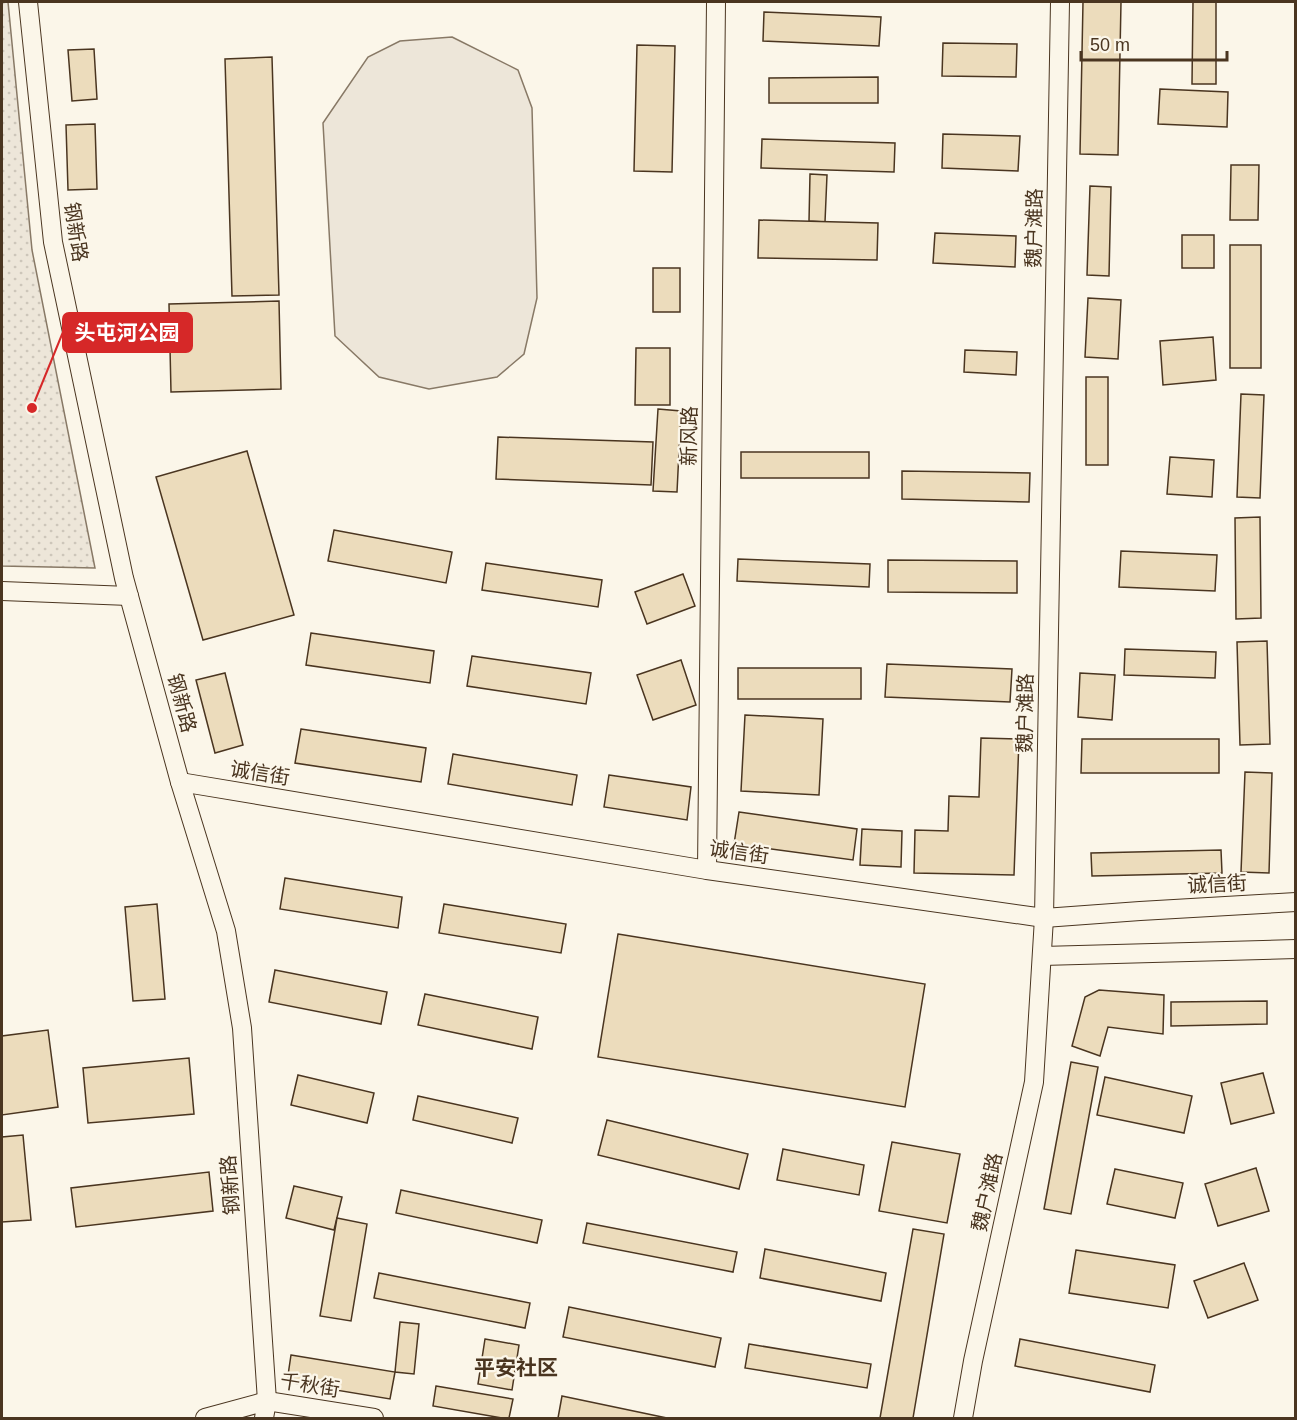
<svg xmlns="http://www.w3.org/2000/svg" width="1297" height="1420" viewBox="0 0 1297 1420" font-family="Arial,'Noto Sans SC',sans-serif">
	<defs>
		<pattern id="park-dots" width="8" height="8" patternUnits="userSpaceOnUse" patternTransform="scale(1.5)"><rect width="8" height="8" fill="#ede6d9"/><path d="M2 2h.1M6 6h.1" fill="none" stroke="#cdc6ba" stroke-width="1.8" stroke-linecap="round"/></pattern>
	</defs>
	<rect width="100%" height="100%" fill="#fbf6e9"/>
	<polygon fill="#ede6d9" stroke="#887966" stroke-width="1.5" points="452,37 518,70 532,108 537,298 524,354 497,377 429,389 379,377 335,336 323,123 368,57 400,41"/>
	<polygon fill="url(#park-dots)" stroke="#887966" stroke-width="1.5" points="2,2 8,2 32,250 95,568 2,566"/>
	<g fill="#ecdcbc" stroke="#4a3520" stroke-width="1.5">
		<polygon points="1083,2 1121,2 1118,155 1080,154"/>
		<polygon points="1193,2 1216,2 1216,84 1192,84"/>
		<polygon points="764,12 881,17 879,46 763,41"/>
		<polygon points="943,43 1017,44 1016,77 942,76"/>
		<polygon points="637,45 675,46 672,172 634,171"/>
		<polygon points="94,49 97,99 72,101 68,50"/>
		<polygon points="272,57 279,295 232,296 225,59"/>
		<polygon points="878,77 878,103 769,103 769,78"/>
		<polygon points="1160,89 1228,92 1227,127 1158,124"/>
		<polygon points="95,124 97,189 68,190 66,125"/>
		<polygon points="943,134 1020,136 1018,171 942,168"/>
		<polygon points="762,139 895,143 894,172 761,168"/>
		<polygon points="1231,165 1259,165 1258,220 1230,220"/>
		<polygon points="810,174 827,175 825,222 809,221"/>
		<polygon points="1090,186 1111,187 1109,276 1087,275"/>
		<polygon points="759,220 878,223 877,260 758,258"/>
		<polygon points="935,233 1016,236 1015,267 933,263"/>
		<rect x="1182" y="235" width="32" height="33"/>
		<rect x="1230" y="245" width="31" height="123"/>
		<rect x="653" y="268" width="27" height="44"/>
		<polygon points="1088,298 1121,300 1118,359 1085,357"/>
		<polygon points="279,301 281,389 171,392 169,304"/>
		<polygon points="1213,337 1216,380 1163,385 1160,341"/>
		<polygon points="636,348 670,348 670,405 635,405"/>
		<polygon points="965,350 1017,352 1016,375 964,372"/>
		<rect x="1086" y="377" width="22" height="88"/>
		<polygon points="1241,394 1264,395 1260,498 1237,497"/>
		<polygon points="658,409 681,411 677,492 653,491"/>
		<polygon points="498,437 653,442 651,485 496,479"/>
		<polygon points="247,451 294,615 203,640 156,477"/>
		<rect x="741" y="452" width="128" height="26"/>
		<polygon points="1170,457 1214,460 1212,497 1167,494"/>
		<polygon points="902,471 1030,473 1029,502 902,499"/>
		<polygon points="1260,517 1261,618 1236,619 1235,518"/>
		<polygon points="334,530 452,552 446,583 328,561"/>
		<polygon points="1121,551 1217,555 1215,591 1119,587"/>
		<polygon points="738,559 870,564 869,587 737,581"/>
		<polygon points="888,560 1017,561 1017,593 888,592"/>
		<polygon points="486,563 602,580 598,607 482,590"/>
		<polygon points="683,574 695,606 647,624 635,592"/>
		<polygon points="311,633 434,651 430,683 306,665"/>
		<polygon points="1267,641 1270,744 1240,745 1237,642"/>
		<polygon points="1125,649 1216,652 1215,678 1124,675"/>
		<polygon points="472,656 591,673 586,704 467,686"/>
		<polygon points="681,660 696,705 653,720 637,675"/>
		<polygon points="887,664 1012,669 1010,702 885,697"/>
		<rect x="738" y="668" width="123" height="31"/>
		<polygon points="225,673 243,745 215,753 196,680"/>
		<polygon points="1080,673 1115,675 1112,720 1078,717"/>
		<polygon points="745,715 823,719 819,795 741,791"/>
		<polygon points="301,729 426,748 421,782 295,763"/>
		<polygon points="981,738 1019,739 1014,875 914,873 915,830 948,831 949,796 979,797"/>
		<polygon points="1082,739 1219,739 1219,773 1081,773"/>
		<polygon points="453,754 577,775 572,805 448,784"/>
		<polygon points="1245,772 1272,773 1269,873 1241,872"/>
		<polygon points="609,775 691,787 687,820 604,807"/>
		<polygon points="739,812 857,829 853,860 734,844"/>
		<polygon points="862,829 902,831 901,867 860,865"/>
		<polygon points="1221,850 1222,873 1092,876 1091,853"/>
		<polygon points="285,878 402,897 398,928 280,909"/>
		<polygon points="157,904 165,999 133,1001 125,907"/>
		<polygon points="444,904 566,924 561,953 439,933"/>
		<polygon points="618,934 925,984 905,1107 598,1057"/>
		<polygon points="275,970 387,992 381,1024 269,1002"/>
		<polygon points="1099,990 1164,995 1163,1034 1108,1027 1100,1056 1072,1046 1085,997"/>
		<polygon points="425,994 538,1017 532,1049 418,1025"/>
		<polygon points="1267,1001 1267,1024 1171,1026 1171,1002"/>
		<polygon points="48,1030 58,1107 2,1115 2,1036"/>
		<polygon points="189,1058 194,1114 88,1123 83,1068"/>
		<polygon points="1071,1062 1098,1067 1071,1214 1044,1209"/>
		<polygon points="1263,1073 1274,1113 1231,1124 1221,1083"/>
		<polygon points="298,1075 374,1093 367,1123 291,1105"/>
		<polygon points="1105,1077 1192,1096 1184,1133 1097,1115"/>
		<polygon points="418,1096 518,1118 512,1143 413,1120"/>
		<polygon points="607,1120 748,1154 739,1189 598,1155"/>
		<polygon points="23,1135 31,1220 2,1222 2,1137"/>
		<polygon points="892,1142 960,1154 947,1223 879,1211"/>
		<polygon points="783,1149 864,1165 859,1195 777,1180"/>
		<polygon points="1256,1168 1269,1211 1218,1226 1205,1184"/>
		<polygon points="1115,1169 1183,1183 1175,1218 1107,1204"/>
		<polygon points="209,1172 213,1211 76,1227 71,1188"/>
		<polygon points="294,1186 342,1197 334,1230 286,1218"/>
		<polygon points="401,1190 542,1220 537,1243 396,1213"/>
		<polygon points="337,1218 367,1224 351,1321 320,1316"/>
		<polygon points="587,1223 737,1252 733,1272 583,1243"/>
		<polygon points="913,1229 944,1234 913,1418 880,1418"/>
		<polygon points="765,1249 886,1273 881,1301 760,1278"/>
		<polygon points="1076,1250 1175,1265 1168,1308 1069,1293"/>
		<polygon points="1244,1263 1258,1300 1208,1318 1194,1281"/>
		<polygon points="379,1273 530,1303 525,1328 374,1298"/>
		<polygon points="569,1307 721,1338 715,1367 563,1337"/>
		<polygon points="400,1322 419,1324 414,1374 395,1372"/>
		<polygon points="485,1339 519,1345 512,1390 478,1384"/>
		<polygon points="1020,1339 1155,1365 1150,1392 1015,1366"/>
		<polygon points="749,1344 871,1364 867,1388 745,1368"/>
		<polygon points="291,1355 395,1372 390,1399 287,1382"/>
		<polygon points="436,1386 513,1399 509,1418 502,1418 433,1406"/>
		<polygon points="562,1396 667,1418 558,1418"/>
	</g>
	<g fill="none" stroke-linecap="round" stroke-linejoin="round">
		<defs>
			<g id="street">
				<polyline points="28,2 53,242 124,578 180,782 226,931 242,1028 267,1401 264,1418"/>
				<polyline points="2,591 129,596"/>
				<polyline points="180,782 707,870 1044,918 1140,911 1296,902"/>
				<polyline points="707,870 716,2"/>
				<polyline points="1042,956 1296,949"/>
				<polyline points="205,1418 267,1401 374,1418"/>
				<polyline points="963,1418 973,1361 1034,1082 1044,918 1060,2"/>
			</g>
		</defs>
		<use href="#street" stroke="#4a3520" stroke-width="20"/>
		<use href="#street" stroke="#fbf6e9" stroke-width="18"/>
	</g>
	<g text-anchor="middle" dominant-baseline="central" stroke-width="4.5" stroke-linejoin="round" paint-order="stroke">
		<g font-size="20" fill="#4a3520" stroke="#fbf6e9">
			<text transform="translate(1034 228) rotate(-89)">魏户滩路</text>
			<text transform="translate(76 232) rotate(81)">钢新路</text>
			<text transform="translate(689 436) rotate(-89)">新风路</text>
			<text transform="translate(182 703) rotate(75)">钢新路</text>
			<text transform="translate(1025 713) rotate(-89)">魏户滩路</text>
			<text transform="translate(260 773) rotate(9)">诚信街</text>
			<text transform="translate(739 852) rotate(8)">诚信街</text>
			<text transform="translate(1217 884) rotate(-3)">诚信街</text>
			<text transform="translate(230 1185) rotate(-94)">钢新路</text>
			<text transform="translate(987 1192) rotate(-78)">魏户滩路</text>
			<text transform="translate(310 1385) rotate(9)">千秋街</text>
		</g>
		<g font-size="21" font-weight="bold" fill="#4a3520" stroke="#fbf6e9">
			<text x="516" y="1367">平安社区</text>
		</g>
	</g>
	<path fill="none" stroke="#d62828" stroke-width="2" d="M32 408L63 332"/>
	<circle fill="#d62828" stroke="#fbf6e9" stroke-width="2" cx="32" cy="408" r="6"/>
	<rect fill="#d62828" stroke="#d62828" stroke-width="2" x="63" y="313" width="129" height="39" rx="6"/>
	<g font-size="21" text-anchor="middle" font-weight="bold" fill="#fff">
		<text x="127" y="340">头屯河公园</text>
	</g>
	<rect width="1297" height="1420" fill="none" stroke="#4a3520" stroke-width="6"/>
	<path d="M1081 51v9h146v-9" fill="none" stroke="#4a3520" stroke-width="3"/>
	<text x="1090" y="51" font-size="18" fill="#4a3520" stroke="#fbf6e9" stroke-width="4.5" paint-order="stroke">50 m</text>
</svg>
